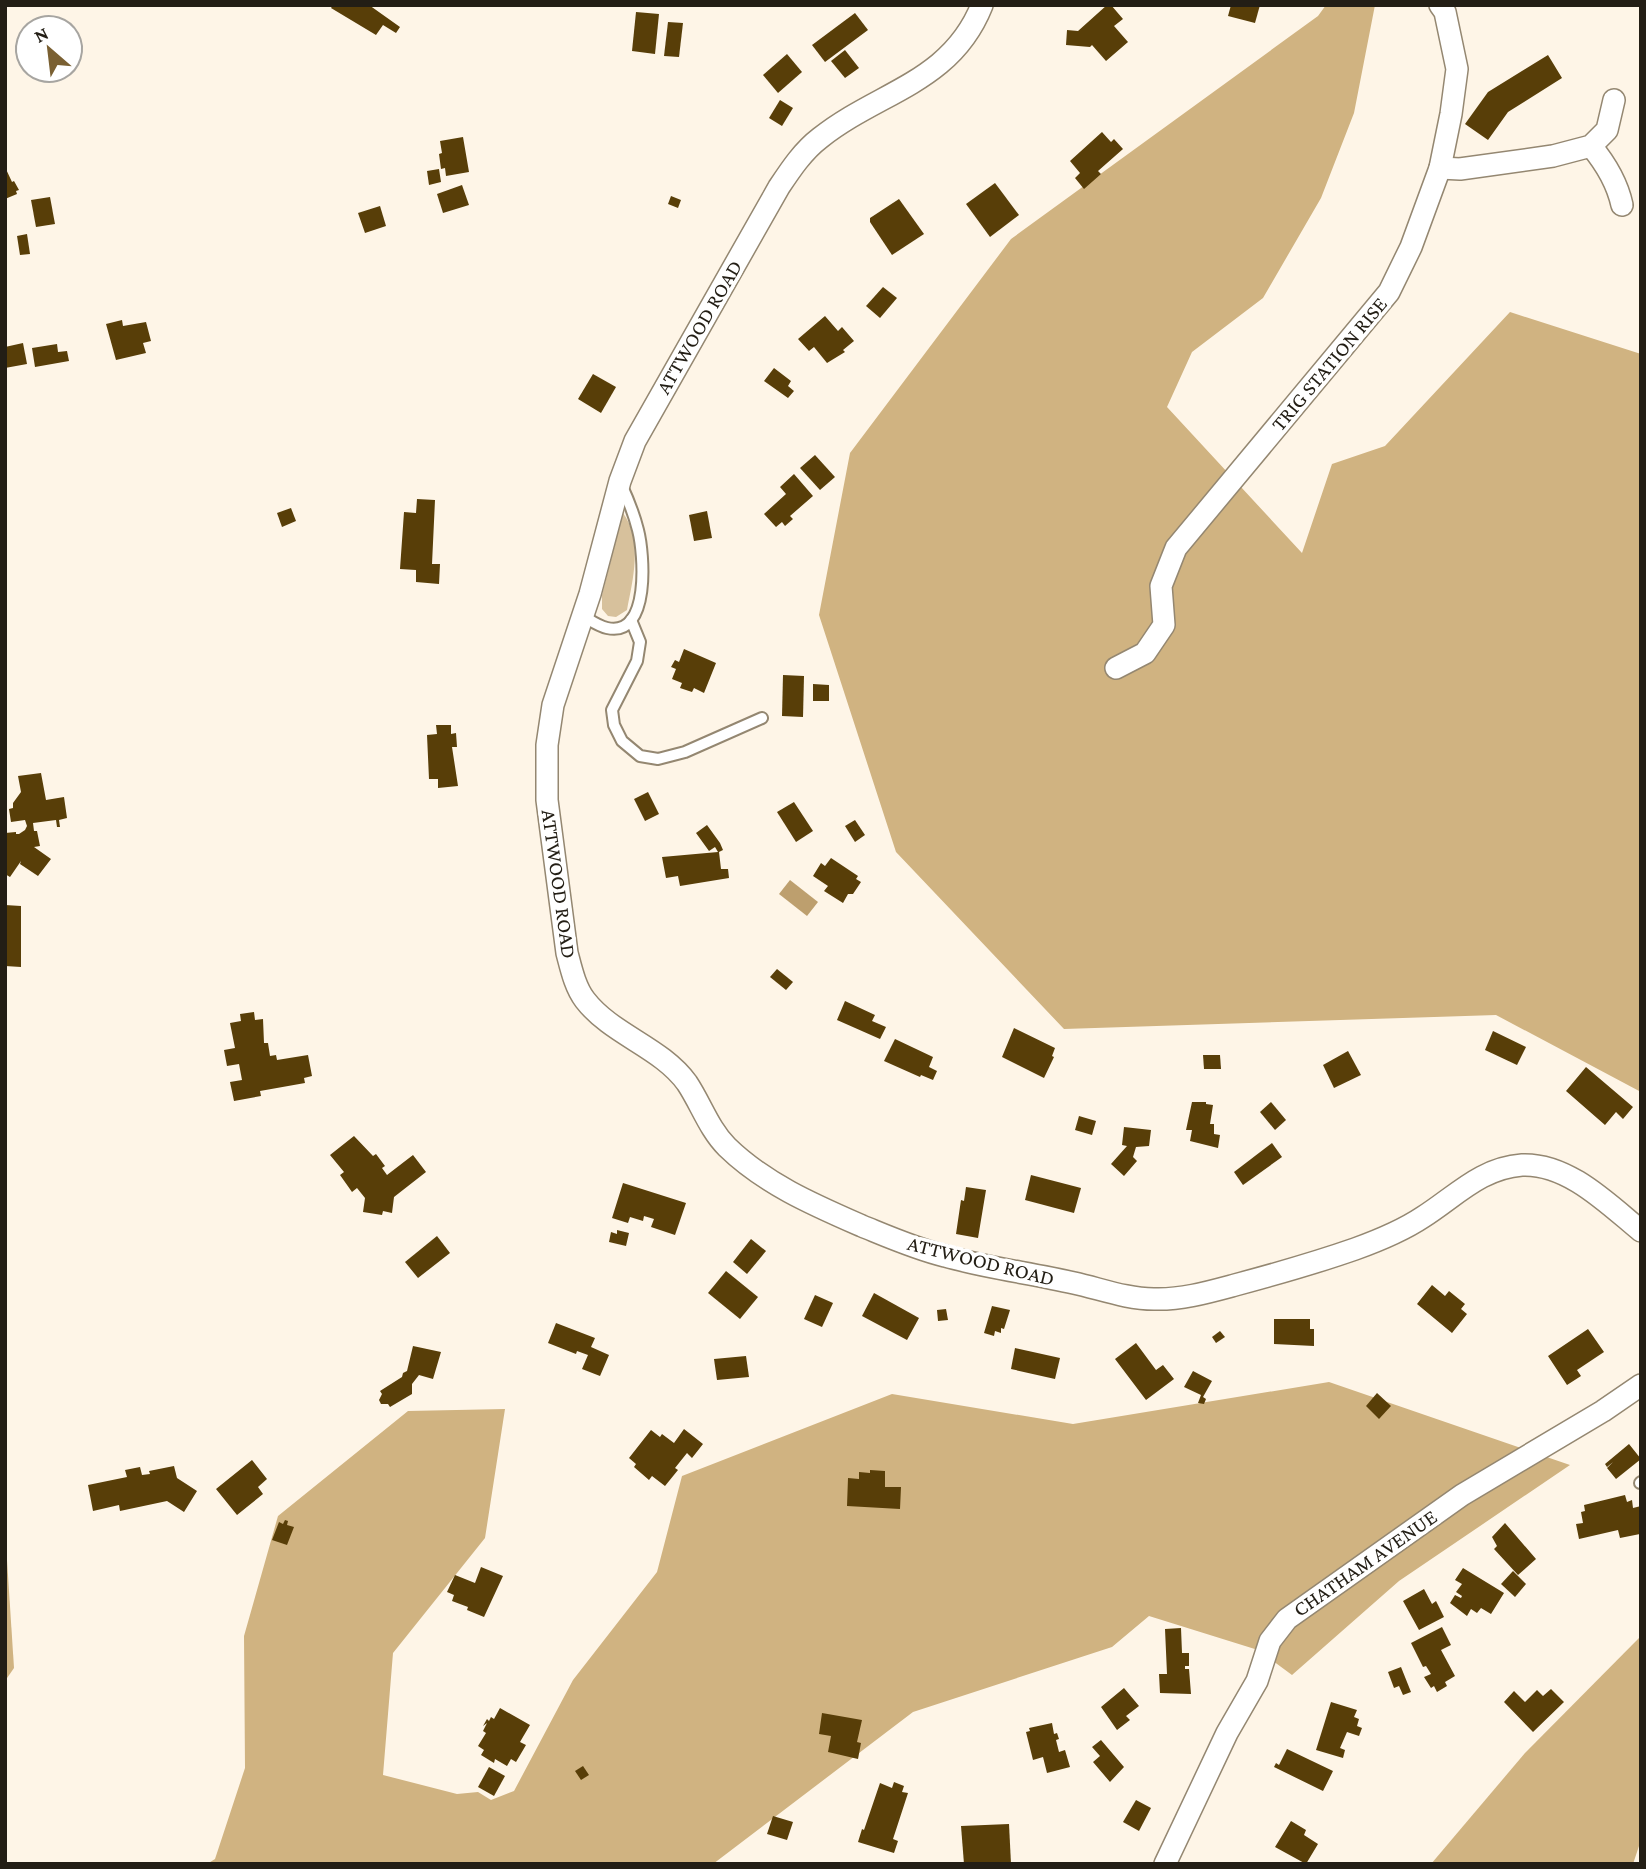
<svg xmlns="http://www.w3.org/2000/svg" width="1646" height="1869" viewBox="0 0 1646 1869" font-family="'Crimson Pro',serif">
	<rect width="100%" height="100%" fill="#fef5e7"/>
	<path fill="#d7c19c" d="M623,513C643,541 633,579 627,610L616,617L608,616L602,609V595Z"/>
	<g fill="#d0b381">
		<polygon points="1326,5 1375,5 1354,113 1321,198 1263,298 1192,352 1167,407 1302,553 1332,464 1385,446 1510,312 1641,354 1641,1092 1496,1015 1064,1029 896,852 819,615 850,453 1011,239 1318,16"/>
		<polygon points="1329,1382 1570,1465 1399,1581 1292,1675 1258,1650 1149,1616 1112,1647 913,1712 713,1864 207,1864 215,1859 245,1768 244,1636 278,1516 408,1411 505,1409 485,1538 393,1653 383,1775 457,1794 478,1792 491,1800 514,1791 573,1680 657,1572 682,1476 892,1394 1073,1424"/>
		<polygon points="7,1560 14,1668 5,1681 5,1561"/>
		<polygon points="1641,1636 1641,1840 1633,1864 1431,1864 1525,1753"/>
	</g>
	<polygon fill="#bd9f6e" points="790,880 818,902 807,916 779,894"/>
	<g fill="#583e08">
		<polygon points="333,5 369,5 400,27 396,33 383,25 376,35 331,8"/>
		<polygon points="1107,5 1111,5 1123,19 1114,26 1128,42 1106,61 1092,45 1090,47 1066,45 1067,30 1078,31"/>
		<polygon points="1231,5 1260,5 1255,23 1228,16"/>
		<polygon points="636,12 659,14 655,54 632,51"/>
		<polygon points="855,13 868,30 825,62 812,45"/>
		<polygon points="668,22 683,23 679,57 664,56"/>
		<polygon points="845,50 859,68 845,78 831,61"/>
		<polygon points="787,54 802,72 778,93 763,75"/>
		<polygon points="1548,55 1562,78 1508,112 1488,140 1465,124 1488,92"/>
		<polygon points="780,100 793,108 782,126 769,118"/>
		<polygon points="1102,132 1111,142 1114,139 1123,149 1098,171 1101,174 1084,189 1075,178 1080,173 1070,161"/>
		<polygon points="463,137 469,172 446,176 445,168 441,169 439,154 442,153 440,141"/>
		<polygon points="5,167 12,182 14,181 19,190 16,191 17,194 5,199"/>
		<polygon points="439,169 441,182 429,185 427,171"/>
		<polygon points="995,183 1019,215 990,237 966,204"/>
		<polygon points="462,185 469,205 443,213 437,194"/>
		<polygon points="671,196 681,200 678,208 668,204"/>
		<polygon points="50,197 55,224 36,227 31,200"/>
		<polygon points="899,199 924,234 892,255 870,222 870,218"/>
		<polygon points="380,206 386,226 365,233 358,213"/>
		<polygon points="27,234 30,254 20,255 17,236"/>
		<polygon points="883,287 897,298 880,318 866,306"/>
		<polygon points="825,316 838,331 842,327 854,341 843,350 845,352 827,363 814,347 809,351 798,339"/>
		<polygon points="122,320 123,326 146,322 151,341 143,343 146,353 116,360 106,324"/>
		<polygon points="23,343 27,364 5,368 5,347"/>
		<polygon points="57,344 58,352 67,351 69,361 35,367 32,348"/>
		<polygon points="774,368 791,381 788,386 794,391 788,398 764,381"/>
		<polygon points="593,374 616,387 601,413 578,399"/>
		<polygon points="815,455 835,477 820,490 800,468"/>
		<polygon points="794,474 813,496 790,516 793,519 785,526 782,522 776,527 764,514 786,494 780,487"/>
		<polygon points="417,499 435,500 432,564 440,564 439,584 416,582 416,570 400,569 404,512 416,513"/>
		<polygon points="291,508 296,521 282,527 277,513"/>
		<polygon points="707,511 712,538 694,541 689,515"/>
		<polygon points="684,649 716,663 704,693 694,688 692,692 680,688 682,683 672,679 676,669 671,667 675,660 679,662"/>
		<polygon points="783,675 804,676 803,717 782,716"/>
		<polygon points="813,684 829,685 829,701 813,701"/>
		<polygon points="436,725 451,725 451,734 456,733 457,747 452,747 458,786 438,788 438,779 429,779 427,735 437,734"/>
		<polygon points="41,773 46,800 64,797 67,818 59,820 60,827 57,827 56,820 33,823 34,831 37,831 40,846 34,847 51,859 38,876 20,864 21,861 10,877 5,874 5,833 16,832 16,834 19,834 25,830 27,826 25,820 11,822 9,809 13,808 13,803 21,792 18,776"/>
		<polygon points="648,792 659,814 645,821 634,799"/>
		<polygon points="794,802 813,831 796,842 777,812"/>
		<polygon points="855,820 865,835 855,842 845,826"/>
		<polygon points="707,825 720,843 723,850 719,852 721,869 728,869 729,878 680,886 678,876 666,878 662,857 718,852 715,847 709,851 696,833"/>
		<polygon points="831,858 858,876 856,879 861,882 853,894 848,894 843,903 824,891 828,886 813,876 821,863 825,866"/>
		<polygon points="5,905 21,906 21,967 5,966"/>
		<polygon points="777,969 793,982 786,990 770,977"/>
		<polygon points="845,1001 875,1015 872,1021 886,1027 880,1039 837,1020"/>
		<polygon points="254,1012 255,1020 263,1019 264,1043 268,1043 270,1056 276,1055 277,1060 308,1055 312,1076 304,1078 305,1083 260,1091 261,1096 234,1101 230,1082 242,1080 239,1064 227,1066 224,1050 235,1048 230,1023 241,1021 240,1014"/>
		<polygon points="1014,1028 1055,1048 1052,1056 1054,1057 1044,1078 1002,1057"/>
		<polygon points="1493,1031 1526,1047 1517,1065 1485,1050"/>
		<polygon points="895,1039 933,1057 929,1067 937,1071 933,1080 921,1075 920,1077 884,1061"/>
		<polygon points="1348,1051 1361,1075 1334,1088 1323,1065"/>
		<polygon points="1203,1055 1220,1055 1221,1069 1204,1069"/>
		<polygon points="1586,1067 1633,1107 1623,1119 1616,1112 1605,1125 1566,1091"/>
		<polygon points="1192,1102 1206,1102 1206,1104 1213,1105 1210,1124 1214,1124 1214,1134 1220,1135 1218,1148 1190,1141 1192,1130 1186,1130"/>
		<polygon points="1271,1102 1286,1120 1275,1130 1260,1112"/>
		<polygon points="1079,1116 1096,1121 1092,1135 1075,1130"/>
		<polygon points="1124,1127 1151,1130 1149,1146 1136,1147 1133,1157 1137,1161 1124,1176 1111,1164 1127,1146 1122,1145"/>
		<polygon points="354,1136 373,1156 376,1154 385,1166 382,1168 387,1175 413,1155 426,1172 394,1197 392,1213 383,1211 382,1215 363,1212 365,1198 357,1188 352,1192 340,1175 344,1172 330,1155"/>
		<polygon points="1272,1143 1282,1157 1243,1185 1234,1172"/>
		<polygon points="1031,1175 1081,1188 1074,1213 1025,1200"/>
		<polygon points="623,1183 686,1203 675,1235 651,1227 654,1219 644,1216 643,1221 630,1217 628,1223 612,1218"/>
		<polygon points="966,1187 986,1190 978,1238 956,1234 961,1200 964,1201"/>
		<polygon points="617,1230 629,1233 626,1246 609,1242 611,1232 617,1234"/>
		<polygon points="437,1236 450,1253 418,1278 405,1262"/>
		<polygon points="751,1239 766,1251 747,1274 733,1262"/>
		<polygon points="726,1271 758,1297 740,1319 708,1293"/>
		<polygon points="1432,1285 1445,1296 1449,1291 1465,1304 1461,1309 1467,1314 1452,1333 1417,1304"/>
		<polygon points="874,1293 919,1318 907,1340 862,1316"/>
		<polygon points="815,1295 833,1303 822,1327 804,1319"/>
		<polygon points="992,1306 1010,1310 1004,1329 1001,1328 1001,1333 995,1331 994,1336 984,1333"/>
		<polygon points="946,1309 948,1320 938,1321 937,1310"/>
		<polygon points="1274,1319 1310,1319 1310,1329 1314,1329 1314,1346 1274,1344"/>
		<polygon points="556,1323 595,1338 591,1347 609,1355 600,1376 582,1369 588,1355 577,1351 576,1354 548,1343"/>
		<polygon points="1588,1329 1604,1352 1577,1370 1581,1376 1567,1385 1548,1356"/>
		<polygon points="1220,1331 1225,1337 1216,1343 1212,1337"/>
		<polygon points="1136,1343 1156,1370 1163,1365 1174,1379 1146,1400 1115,1359"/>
		<polygon points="413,1346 441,1352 433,1379 419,1375 412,1384 412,1394 390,1407 388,1404 381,1404 379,1400 382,1394 380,1391 402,1377 403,1373 407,1371"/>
		<polygon points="1015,1348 1060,1358 1055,1379 1011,1369"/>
		<polygon points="746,1356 749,1377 717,1380 714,1359"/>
		<polygon points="1193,1371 1212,1381 1203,1397 1206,1399 1204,1404 1198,1403 1201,1395 1184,1387"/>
		<polygon points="1377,1393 1391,1406 1379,1419 1366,1406"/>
		<polygon points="684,1429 703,1444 692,1458 687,1453 675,1468 678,1470 665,1486 652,1476 649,1480 634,1467 636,1464 629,1458 651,1430 660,1437 662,1434 674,1443"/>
		<polygon points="1629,1444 1641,1459 1616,1479 1607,1468 1613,1462 1607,1467 1605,1464"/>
		<polygon points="252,1460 267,1479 258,1487 263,1494 237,1515 216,1489"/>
		<polygon points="174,1466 177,1478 197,1491 184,1512 167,1501 120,1511 119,1505 93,1511 88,1485 127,1477 125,1470 140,1467 142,1475 150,1474 149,1471"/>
		<polygon points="870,1470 885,1471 885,1487 901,1487 900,1509 847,1506 848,1478 859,1479 859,1472 870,1473"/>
		<polygon points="1625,1495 1627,1502 1632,1500 1633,1508 1641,1506 1641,1525 1639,1525 1640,1534 1620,1538 1618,1530 1579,1539 1576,1524 1583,1523 1581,1512 1585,1511 1584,1505"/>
		<polygon points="285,1520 288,1521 287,1525 294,1527 287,1545 272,1540 279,1522 283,1524"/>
		<polygon points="1505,1523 1536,1559 1518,1575 1494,1549 1497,1546 1492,1537"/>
		<polygon points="481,1567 503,1576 484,1617 467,1610 468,1607 452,1601 454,1595 447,1592 455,1575 475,1583"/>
		<polygon points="1463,1568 1504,1593 1491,1614 1481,1608 1477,1613 1471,1609 1467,1616 1450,1603 1455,1595 1461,1598 1462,1596 1456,1592 1462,1584 1455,1580"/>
		<polygon points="1513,1571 1526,1584 1515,1597 1501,1584"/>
		<polygon points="1424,1589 1432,1604 1436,1601 1444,1617 1419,1630 1403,1601"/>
		<polygon points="1442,1627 1451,1645 1441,1650 1455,1676 1445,1682 1447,1686 1437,1692 1434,1686 1431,1688 1424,1677 1431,1674 1426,1666 1423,1667 1411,1643"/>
		<polygon points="1181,1628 1182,1653 1189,1653 1189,1666 1185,1666 1185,1669 1189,1669 1191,1694 1160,1693 1159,1674 1167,1674 1165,1629"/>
		<polygon points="1401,1667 1411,1692 1403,1695 1399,1686 1394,1688 1388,1672"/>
		<polygon points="1124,1688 1139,1706 1126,1716 1130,1720 1117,1730 1101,1707"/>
		<polygon points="1551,1689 1564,1702 1533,1732 1504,1702 1514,1691 1525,1702 1537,1690 1543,1696"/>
		<polygon points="1331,1702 1357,1710 1354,1717 1359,1719 1357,1726 1362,1728 1359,1736 1347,1732 1340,1748 1345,1750 1343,1758 1316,1750"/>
		<polygon points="500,1708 530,1725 520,1742 526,1745 516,1762 511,1759 507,1766 495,1759 494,1763 481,1755 484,1750 478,1746 486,1733 483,1731 487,1723 483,1726 487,1719 489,1721 491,1717 494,1719"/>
		<polygon points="822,1713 862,1720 857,1742 861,1743 858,1759 828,1752 831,1736 819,1734"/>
		<polygon points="1052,1723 1054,1734 1057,1733 1059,1739 1056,1740 1059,1752 1065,1750 1070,1767 1047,1773 1043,1757 1033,1760 1026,1732 1030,1731 1029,1728"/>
		<polygon points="1101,1740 1124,1767 1110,1782 1093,1762 1100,1756 1092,1747"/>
		<polygon points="1287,1749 1333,1771 1323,1791 1274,1767 1276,1763 1279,1765"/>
		<polygon points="583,1766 589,1775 581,1780 575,1771"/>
		<polygon points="489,1767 505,1776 494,1796 478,1787"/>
		<polygon points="894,1782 904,1786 902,1792 908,1793 893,1839 898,1841 894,1853 858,1842 862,1829 864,1830 880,1783 892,1788"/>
		<polygon points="1136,1800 1151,1808 1139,1831 1123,1822"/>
		<polygon points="773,1816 793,1822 787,1840 767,1834"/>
		<polygon points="1291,1821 1306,1830 1304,1835 1318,1844 1306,1864 1275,1847"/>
		<polygon points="1009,1824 1011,1864 964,1864 961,1826"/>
	</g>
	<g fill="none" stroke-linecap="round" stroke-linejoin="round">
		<defs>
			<g id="lane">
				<path d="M583,616C590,620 598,626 607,628C651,638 644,553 638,530C634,514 628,499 621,484"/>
				<polyline points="631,620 640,642 637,661 612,710 614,725 622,741 640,756 658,759 685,752 762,718"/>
				<polyline points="1640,1483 1641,1482"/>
			</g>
			<g id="street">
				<path d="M982,5C951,83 879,91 820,138C803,151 791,169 779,187L635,441L620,481L590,594L553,705L547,745V800L567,953C571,968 575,987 585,1000C612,1035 661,1047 687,1083C701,1104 709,1129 727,1147C765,1184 814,1205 862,1226C889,1237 916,1249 945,1256C987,1268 1031,1273 1074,1283C1101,1289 1127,1299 1154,1299C1181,1300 1209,1292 1235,1285C1276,1274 1315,1263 1355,1249C1380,1240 1402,1231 1423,1217C1456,1196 1481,1168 1522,1165C1568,1163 1608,1204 1641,1231"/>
				<path d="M1591,146C1606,164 1617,182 1622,205"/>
				<polyline points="1440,168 1460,169 1553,156 1591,146 1607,130 1614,100"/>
				<polyline points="1116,668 1145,653 1164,625 1161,586 1176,548 1389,292 1411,247 1440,168 1451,114 1457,69 1445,12 1440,5"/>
				<polyline points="1165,1864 1227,1733 1257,1681 1270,1641 1287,1619 1462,1495 1603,1411 1641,1385"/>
			</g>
		</defs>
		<use href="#lane" stroke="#948771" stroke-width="14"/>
		<use href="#street" stroke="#948771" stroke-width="24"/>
		<use href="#lane" stroke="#fff" stroke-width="10"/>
		<use href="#street" stroke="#fff" stroke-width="21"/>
	</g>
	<g text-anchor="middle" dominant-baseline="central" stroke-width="7" stroke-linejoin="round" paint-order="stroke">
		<g font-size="21" fill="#231e15" stroke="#fff">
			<text transform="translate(699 327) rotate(-60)">ATTWOOD ROAD</text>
			<text transform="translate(1329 364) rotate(-50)">TRIG STATION RISE</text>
			<text transform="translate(559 884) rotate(82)">ATTWOOD ROAD</text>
			<text transform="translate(981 1261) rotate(14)">ATTWOOD ROAD</text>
			<text transform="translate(1365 1563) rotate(-35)">CHATHAM AVENUE</text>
		</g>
	</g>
	<rect width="1646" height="1869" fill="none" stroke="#231e15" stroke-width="14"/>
	<g transform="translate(49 49) rotate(332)"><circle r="33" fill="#ffffff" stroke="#a7a5a1" stroke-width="2"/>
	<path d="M0-5L12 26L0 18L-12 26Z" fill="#7a6032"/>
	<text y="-10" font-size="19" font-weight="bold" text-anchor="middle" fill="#231e15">N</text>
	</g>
</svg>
